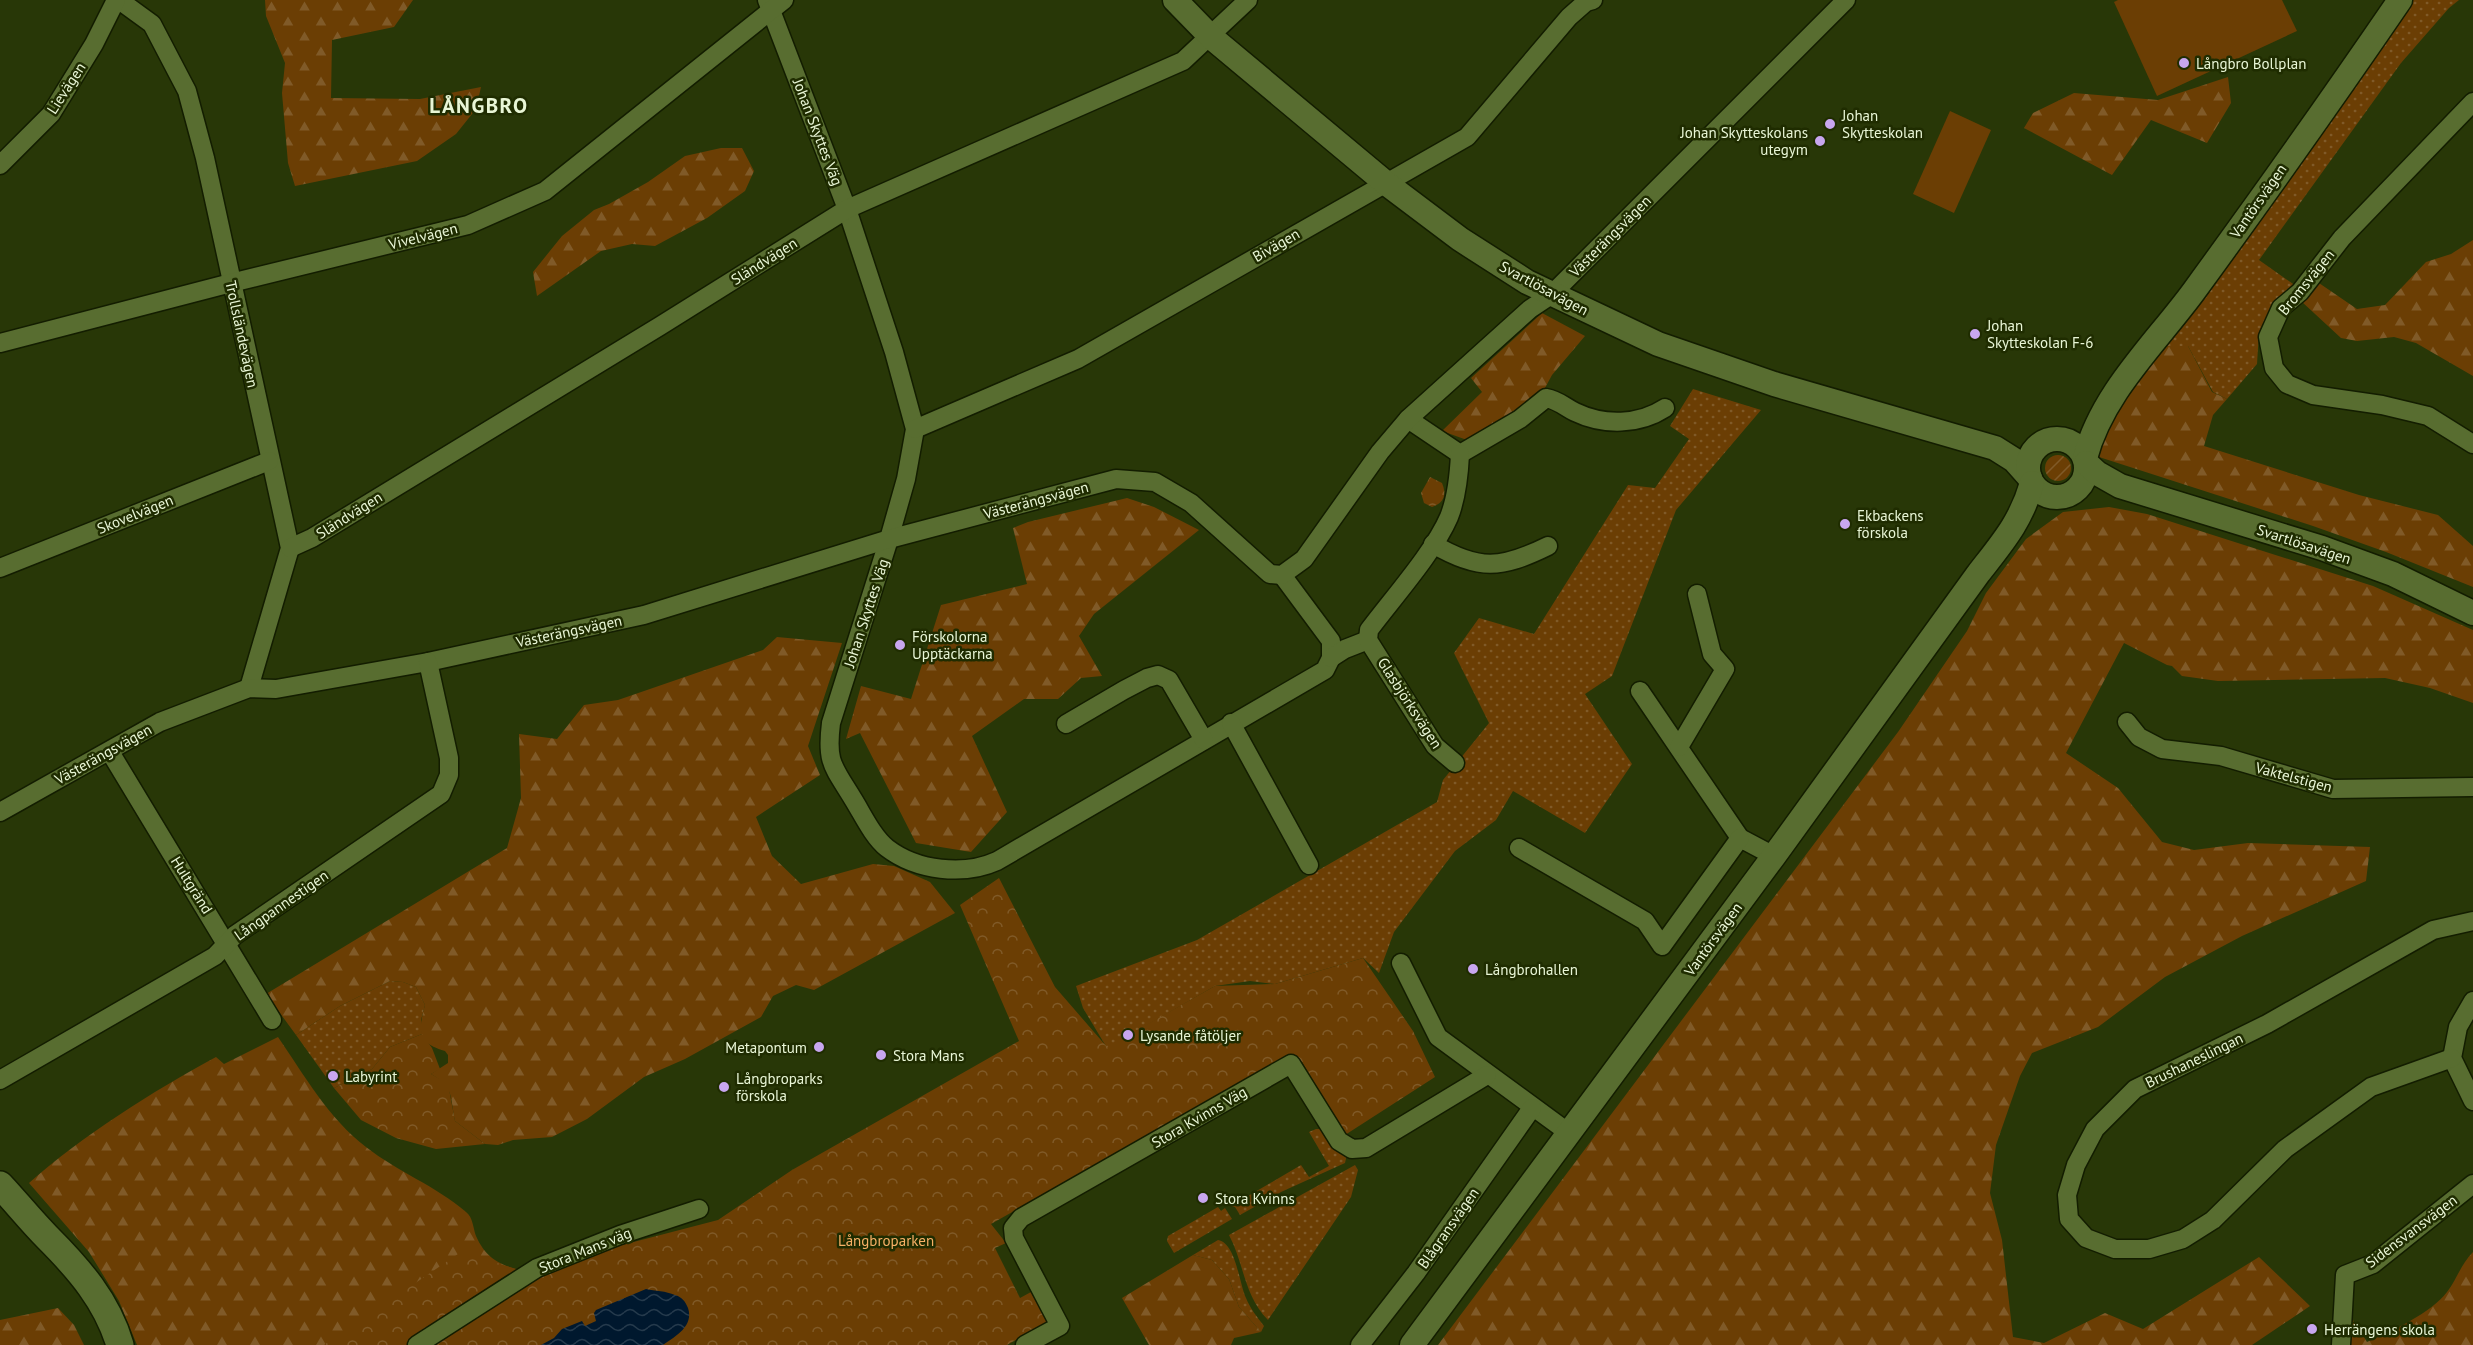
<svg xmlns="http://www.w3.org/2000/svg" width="2473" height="1345" viewBox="0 0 2473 1345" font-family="'PT Sans',sans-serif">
	<defs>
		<pattern id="grass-dots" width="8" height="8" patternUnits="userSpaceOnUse" patternTransform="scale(1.5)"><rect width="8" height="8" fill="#6b3e04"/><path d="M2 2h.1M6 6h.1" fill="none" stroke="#805a28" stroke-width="1.8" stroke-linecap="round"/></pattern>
		<pattern id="forest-firs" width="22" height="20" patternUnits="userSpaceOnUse" patternTransform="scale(1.5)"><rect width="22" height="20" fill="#6b3e04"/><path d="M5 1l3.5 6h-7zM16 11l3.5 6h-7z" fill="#805a28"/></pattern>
		<pattern id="park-crowns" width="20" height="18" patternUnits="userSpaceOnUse" patternTransform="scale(1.5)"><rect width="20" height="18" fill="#6b3e04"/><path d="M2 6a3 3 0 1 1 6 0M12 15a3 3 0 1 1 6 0" fill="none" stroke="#805a28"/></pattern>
		<pattern id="garden-furrows" width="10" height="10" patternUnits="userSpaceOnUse" patternTransform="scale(1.5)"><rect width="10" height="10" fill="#6b3e04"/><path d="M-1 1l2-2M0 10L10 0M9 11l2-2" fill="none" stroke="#805a28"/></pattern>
		<pattern id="water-waves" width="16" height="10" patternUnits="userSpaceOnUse" patternTransform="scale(1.5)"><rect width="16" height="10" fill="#00182e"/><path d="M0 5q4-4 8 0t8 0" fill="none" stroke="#253a4c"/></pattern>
	</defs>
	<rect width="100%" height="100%" fill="#283707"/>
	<g fill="url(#grass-dots)">
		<polygon points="2411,0 2459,0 2449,8 2401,63 2259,260 2296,286 2279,297 2268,315 2259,332 2257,364 2227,399 2213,392 2188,346 2162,346"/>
		<polygon points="1693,389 1761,410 1676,510 1612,676 1585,694 1632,764 1585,833 1513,791 1496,820 1455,851 1394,932 1379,973 1363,958 1275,984 1250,981 1215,986 1107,1048 1083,1008 1076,986 1197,940 1437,802 1443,780 1489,723 1454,653 1479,618 1534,634 1628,485 1655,488 1689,439 1670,426"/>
		<polygon points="390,981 403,982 416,987 425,1005 421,1020 422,1034 390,1047 372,1069 334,1088 296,1035 340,1006"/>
		<polygon points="1316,1129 1323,1129 1347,1154 1345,1163 1281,1192 1240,1215 1235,1207 1231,1206 1301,1165 1309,1177 1329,1166 1309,1132"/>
		<path d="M1355,1165L1358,1170L1351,1197L1268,1320C1244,1296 1244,1263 1229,1235Z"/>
		<polygon points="1218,1207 1221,1211 1225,1208 1232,1219 1174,1253 1167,1241 1168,1236"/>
		<path d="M1218,1240C1236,1243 1239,1283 1246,1298C1250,1308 1257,1317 1264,1326L1261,1332L1239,1307L1229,1279L1212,1260L1193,1255Z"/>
	</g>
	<g fill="url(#forest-firs)">
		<polygon points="265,0 413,0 394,27 332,40 331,98 420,99 481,87 476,109 456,134 417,161 295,186 288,163 282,93 285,63 266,16"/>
		<polygon points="2228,77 2231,103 2207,143 2151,120 2112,175 2024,128 2033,113 2074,93 2158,100"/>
		<polygon points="721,148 742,148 754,171 745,191 707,218 655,246 632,244 601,251 537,296 533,272 562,236 594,210 609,204 648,182 685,156"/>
		<polygon points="2473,240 2473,376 2416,343 2394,337 2357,341 2341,338 2301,301 2316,281 2357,309 2385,305 2426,262 2451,254"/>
		<polygon points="1542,313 1585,336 1552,375 1539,399 1467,440 1442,431 1482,392 1471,378"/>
		<polygon points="2162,346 2188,346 2212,392 2227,399 2213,415 2204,446 2359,495 2438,515 2473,546 2473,587 2386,552 2313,526 2099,457 2100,432"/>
		<polygon points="1127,498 1154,507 1199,530 1094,614 1079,636 1102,676 1081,678 1058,699 1024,699 972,736 1007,812 971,852 916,843 860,733 846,739 861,686 911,699 941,605 1027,584 1013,528 1028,522"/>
		<polygon points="2109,507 2147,514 2373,586 2473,630 2473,703 2430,688 2385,678 2218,681 2182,676 2172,666 2167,665 2124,643 2066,753 2118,788 2162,842 2194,850 2248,843 2370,847 2366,881 2242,936 2165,977 2098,1027 2032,1053 2020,1076 1996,1145 1990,1193 2002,1240 2013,1337 2044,1343 2105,1313 2143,1329 2259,1257 2310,1306 2252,1345 1438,1345 1898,732 1967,631 1986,593 2026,539 2063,512"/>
		<path d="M777,637L842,643L808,746L820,775L756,817L772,856L801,884L873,864L894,866L930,882L955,913L814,990L796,985L773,996L761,1017L685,1059L644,1077L587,1119L552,1137L513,1140L498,1145L485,1144L455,1121C450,1096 454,1087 431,1074L448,1063V1055L445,1051C417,1043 418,1031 425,1005L416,987L403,982L390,981L340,1006L296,1035L266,994L507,848L521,798L519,734L557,739L584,705L618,700L763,650Z"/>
		<path d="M278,1037C304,1075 329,1119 366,1147C398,1172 436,1186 466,1212C473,1217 473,1228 476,1236C489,1266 511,1267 539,1276L518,1345H137L119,1301L89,1252L29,1183C82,1136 153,1091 216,1057L224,1064Z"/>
		<path d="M2473,1252V1345H2348L2349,1314L2367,1342C2392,1331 2431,1313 2447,1292C2457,1279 2461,1264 2473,1252Z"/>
		<polygon points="1193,1255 1212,1260 1229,1279 1239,1307 1261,1332 1234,1338 1231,1345 1149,1345 1122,1298"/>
		<polygon points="58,1308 74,1325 84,1345 0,1345 0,1320"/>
	</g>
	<g fill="url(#park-crowns)">
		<path d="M1430,477L1442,483C1447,495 1444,503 1432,507L1424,503L1421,493Z"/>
		<polygon points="999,878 1055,987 1107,1047 1215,986 1275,984 1363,958 1413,1031 1435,1077 1345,1135 1302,1062 1292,1056 1275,1063 991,1224 1006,1243 995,1248 1020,1298 1031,1292 1047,1322 1007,1345 324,1345 461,1252 539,1276 599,1251 718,1220 792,1170 1019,1041 960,905"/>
		<polygon points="422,1034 432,1048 440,1069 431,1074 445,1082 449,1089 455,1121 485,1144 436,1149 396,1138 361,1120 334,1088 372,1069 390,1047"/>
	</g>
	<circle fill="url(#garden-furrows)" cx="2058" cy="468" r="13"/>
	<g fill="#6b3e04">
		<polygon points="2118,0 2282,0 2297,31 2157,96 2114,2"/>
		<polygon points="1950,111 1991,130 1954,213 1913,194"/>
	</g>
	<path fill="url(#water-waves)" d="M646,1289C655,1291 666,1291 675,1295C682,1297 685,1301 688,1308C694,1326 676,1336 663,1345H541L554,1338L562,1329L582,1321L585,1326L596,1321L594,1313L596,1310Z"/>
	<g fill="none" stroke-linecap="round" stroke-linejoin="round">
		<defs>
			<g id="minor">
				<polyline points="119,0 152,24 187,91 205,158 290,548 249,688"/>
				<path d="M767,0L847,209L894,352L915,429L906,479L889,539L831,723C826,763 833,766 853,799C863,815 873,837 887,848C917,871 964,876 997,861L1325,670L1331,658V641L1282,575"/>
				<polyline points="2473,102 2342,238 2300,292 2281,308 2268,337 2274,368 2287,384 2313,395 2382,405 2428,416 2473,444"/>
				<polyline points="0,165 51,114 94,44 116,0"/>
				<polyline points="0,343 231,283 468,225 545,191 784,0"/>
				<path d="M1408,419L1460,454L1520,419L1546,398C1558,400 1565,407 1575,412C1604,426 1639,425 1665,408"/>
				<polyline points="915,429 1078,359 1467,137 1569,17 1586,2 1593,0"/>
				<path d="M1433,544C1479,571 1501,569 1548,546"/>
				<polyline points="290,548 312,538 660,326 847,209 1183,61 1248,0"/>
				<polyline points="0,568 269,461"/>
				<polyline points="1331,658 1345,649 1368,640"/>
				<polyline points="1640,691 1740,838 1774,856"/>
				<polyline points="2127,722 2139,737 2162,749 2221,756 2333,789 2473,787"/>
				<polyline points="1231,723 1309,865"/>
				<polyline points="1066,724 1124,690 1147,678 1158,675 1169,680 1204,740"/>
				<polyline points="1679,747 1725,669 1712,654 1697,594"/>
				<polyline points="110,752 272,1020"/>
				<path d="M1455,763L1435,746L1368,640L1369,630C1393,598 1434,552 1449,517C1457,497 1459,475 1460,454"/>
				<polyline points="0,812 160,722 249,688 276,689 428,662 644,615 889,539 1116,479 1155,482 1191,503 1270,574 1282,575 1304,559 1380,452 1408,419 1530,309 1551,295 1846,0"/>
				<polyline points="1519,848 1645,921 1662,946 1740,838"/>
				<polyline points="1401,963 1438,1037 1569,1133"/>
				<polyline points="2473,1001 2458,1027 2452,1058 2473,1101"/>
				<polyline points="2452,1058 2371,1087 2285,1149 2213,1220 2183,1239 2149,1249 2115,1249 2086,1238 2069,1219 2067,1195 2076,1165 2095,1129 2135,1089 2267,1024 2433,930 2473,921"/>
				<polyline points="0,1080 215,956 235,935 441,794 449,775 449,758 428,662"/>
				<polyline points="417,1345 537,1268 620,1235 699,1209"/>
				<polyline points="1025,1345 1060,1326 1014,1238 1013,1228 1021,1218 1291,1064 1339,1141 1352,1149 1366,1148 1487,1075"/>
				<polyline points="1360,1345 1416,1273 1532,1108"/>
				<polyline points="2341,1345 2345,1275 2373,1264 2473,1184"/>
			</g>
			<g id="tertiary">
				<polyline points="1175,0 1211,37 1387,184 1460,239 1527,282 1658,344 1774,384 1995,448 2014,460 2030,478"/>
				<circle cx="2057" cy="468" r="29"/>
				<path d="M2085,458C2102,393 2155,344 2194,291C2264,195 2333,98 2400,0"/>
				<polyline points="2086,463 2097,473 2120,486 2322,548 2393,574 2473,613"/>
				<path d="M1412,1345L1774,856L1978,574C2002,543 2021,522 2032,483"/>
			</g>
			<path id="secondary" d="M0,1185C16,1202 31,1221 47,1237C79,1269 107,1301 120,1345"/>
		</defs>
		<use href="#minor" stroke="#131d00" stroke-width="21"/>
		<use href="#tertiary" stroke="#131d00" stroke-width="27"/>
		<use href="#secondary" stroke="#131d00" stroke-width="30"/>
		<use href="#minor" stroke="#586d30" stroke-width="18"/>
		<use href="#tertiary" stroke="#586d30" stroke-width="24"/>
		<use href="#secondary" stroke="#586d30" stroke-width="27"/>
	</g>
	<g fill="#c8a6ef" stroke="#1f2c00" stroke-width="2">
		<circle cx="2184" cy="63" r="6"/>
		<circle cx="1830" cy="124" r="6"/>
		<circle cx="1820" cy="141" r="6"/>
		<circle cx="1975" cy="334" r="6"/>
		<circle cx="1845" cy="524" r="6"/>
		<circle cx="900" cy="645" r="6"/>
		<circle cx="1473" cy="969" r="6"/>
		<circle cx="1128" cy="1035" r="6"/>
		<circle cx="819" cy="1047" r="6"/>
		<circle cx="881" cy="1055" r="6"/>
		<circle cx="333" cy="1076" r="6"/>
		<circle cx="724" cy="1087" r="6"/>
		<circle cx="1203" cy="1198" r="6"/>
		<circle cx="2312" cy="1329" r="6"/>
	</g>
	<g text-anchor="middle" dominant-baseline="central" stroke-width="5" stroke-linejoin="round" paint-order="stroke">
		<g font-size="15" fill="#e9f6d6" stroke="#1f2c00" text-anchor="start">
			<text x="2196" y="63">Långbro Bollplan</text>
			<text x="1842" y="115">Johan<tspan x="1842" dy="17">Skytteskolan</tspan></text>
			<text x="1808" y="132" text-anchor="end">Johan Skytteskolans<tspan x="1808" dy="17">utegym</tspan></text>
			<text x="1987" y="325">Johan<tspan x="1987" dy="17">Skytteskolan F-6</tspan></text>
			<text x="1857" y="515">Ekbackens<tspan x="1857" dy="17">förskola</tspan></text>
			<text x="912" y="636">Förskolorna<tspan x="912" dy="17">Upptäckarna</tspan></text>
			<text x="1485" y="969">Långbrohallen</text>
			<text x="1140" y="1035">Lysande fåtöljer</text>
			<text x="807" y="1047" text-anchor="end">Metapontum</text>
			<text x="893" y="1055">Stora Mans</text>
			<text x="345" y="1076">Labyrint</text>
			<text x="736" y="1078">Långbroparks<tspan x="736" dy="17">förskola</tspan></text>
			<text x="1215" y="1198">Stora Kvinns</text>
			<text x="2324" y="1329">Herrängens skola</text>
		</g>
		<g font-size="15" fill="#e9f6d6" stroke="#1f2c00">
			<text transform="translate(66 88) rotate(-57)">Lievägen</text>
			<text transform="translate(818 132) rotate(69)">Johan Skyttes Väg</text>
			<text transform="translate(2258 201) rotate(-55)">Vantörsvägen</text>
			<text transform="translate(423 236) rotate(-14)">Vivelvägen</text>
			<text transform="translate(1610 236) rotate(-45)">Västerängsvägen</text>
			<text transform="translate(1276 245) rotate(-30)">Bivägen</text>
			<text transform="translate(764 261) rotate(-32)">Sländvägen</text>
			<text transform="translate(2306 282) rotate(-51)">Bromsvägen</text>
			<text transform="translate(1544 288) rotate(28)">Svartlösavägen</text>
			<text transform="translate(242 334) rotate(78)">Trollsländevägen</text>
			<text transform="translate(1036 500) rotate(-15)">Västerängsvägen</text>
			<text transform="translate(135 514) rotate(-22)">Skovelvägen</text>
			<text transform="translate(349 515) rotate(-32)">Sländvägen</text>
			<text transform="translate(2304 544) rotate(18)">Svartlösavägen</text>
			<text transform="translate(866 613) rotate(-72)">Johan Skyttes Väg</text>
			<text transform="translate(569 631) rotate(-12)">Västerängsvägen</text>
			<text transform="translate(1410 703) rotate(57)">Glasbjörksvägen</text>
			<text transform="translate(103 754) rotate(-29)">Västerängsvägen</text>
			<text transform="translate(2294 777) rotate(15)">Vaktelstigen</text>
			<text transform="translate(192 885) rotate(58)">Hultgränd</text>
			<text transform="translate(281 905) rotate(-35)">Långpannestigen</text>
			<text transform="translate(1713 939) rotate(-54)">Vantörsvägen</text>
			<text transform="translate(2194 1060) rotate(-26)">Brushaneslingan</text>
			<text transform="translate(1199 1117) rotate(-30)">Stora Kvinns Väg</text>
			<text transform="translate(1448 1228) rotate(-55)">Blågransvägen</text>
			<text transform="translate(2411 1231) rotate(-37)">Sidensvansvägen</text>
			<text transform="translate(585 1250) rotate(-22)">Stora Mans väg</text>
		</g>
		<g font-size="15" fill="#f8b066" stroke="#1f2c00">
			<text x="886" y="1240">Långbroparken</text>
		</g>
		<g font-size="21" font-weight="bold" letter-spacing="1.5" fill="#e9f6d6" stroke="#1f2c00">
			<text x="479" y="105">LÅNGBRO</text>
		</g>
	</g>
</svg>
